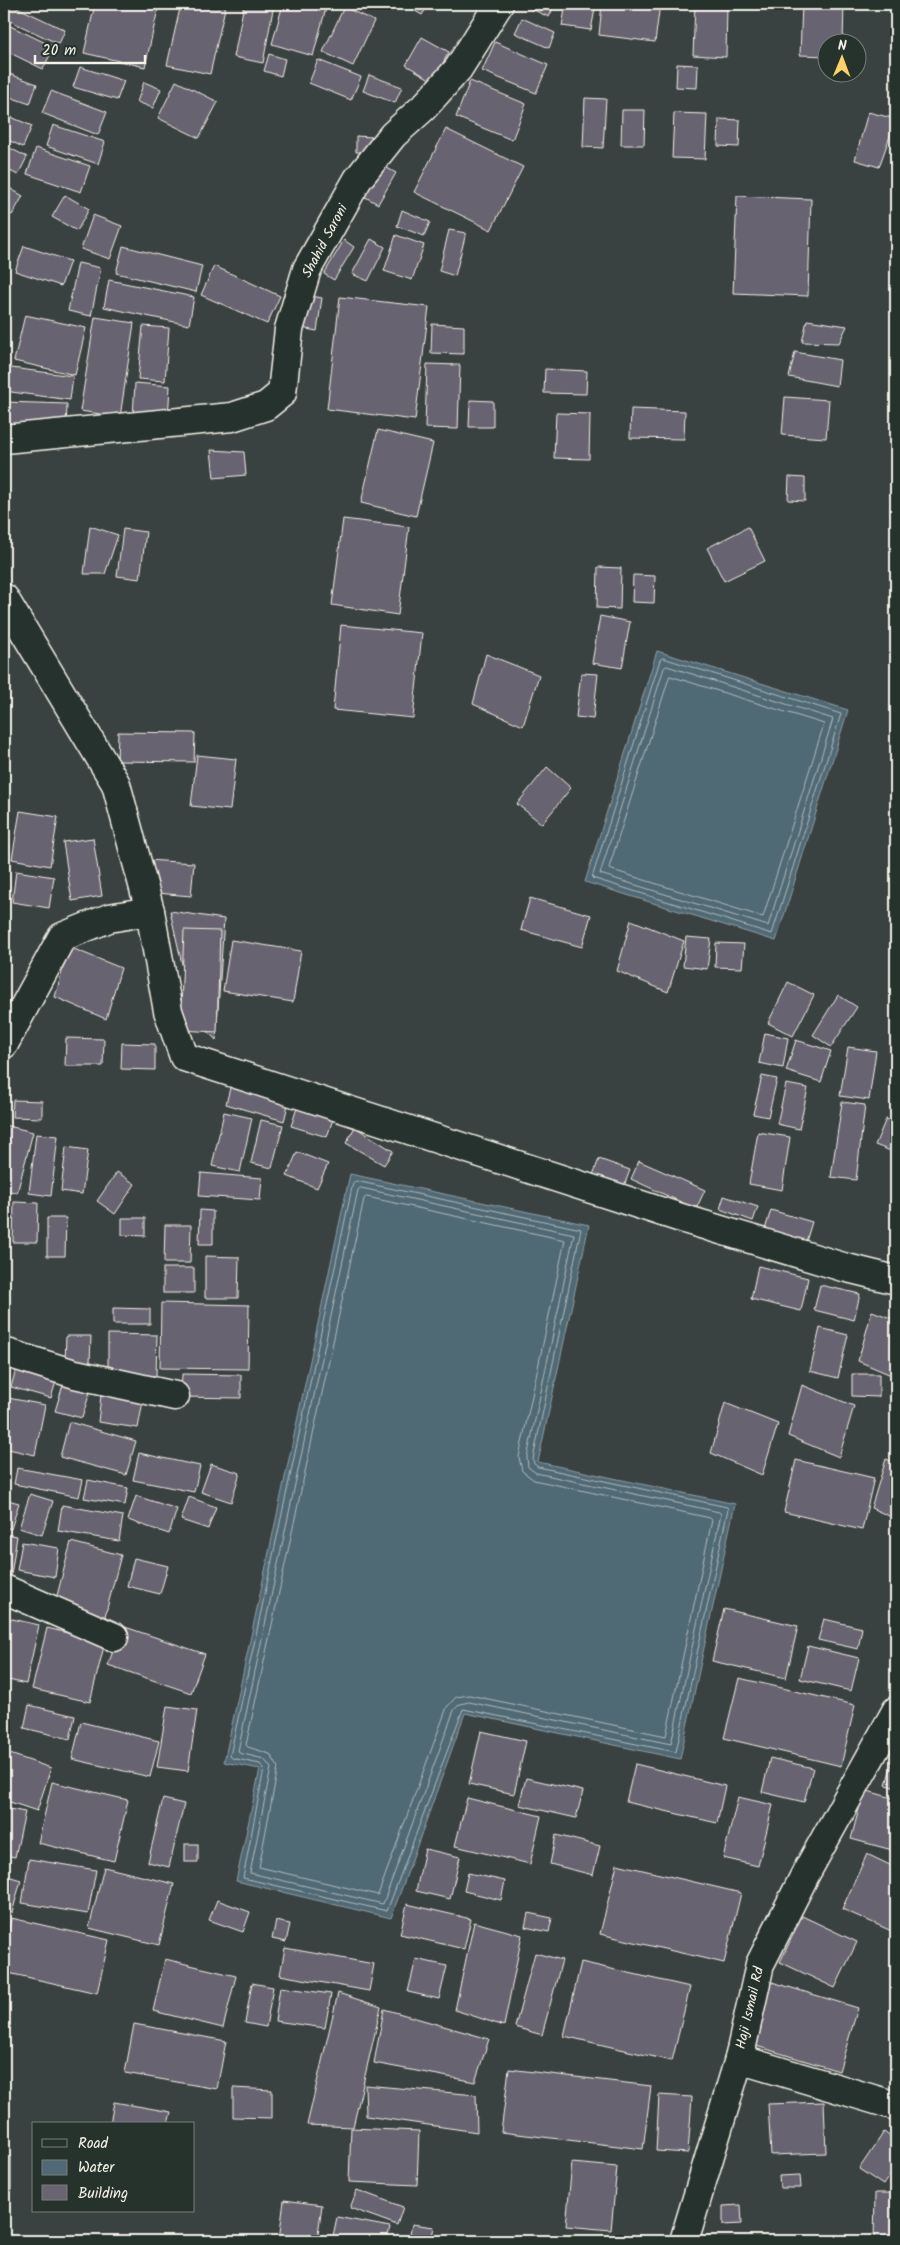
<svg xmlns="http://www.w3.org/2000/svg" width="900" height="2245" viewBox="0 0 900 2245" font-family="Kalam,sans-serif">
	<rect width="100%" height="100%" fill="#3a4241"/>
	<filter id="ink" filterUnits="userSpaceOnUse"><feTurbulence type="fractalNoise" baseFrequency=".02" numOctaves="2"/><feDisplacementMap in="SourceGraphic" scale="10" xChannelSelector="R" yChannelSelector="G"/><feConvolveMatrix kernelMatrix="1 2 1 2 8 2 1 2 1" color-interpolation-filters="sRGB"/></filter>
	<g filter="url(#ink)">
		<g fill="#506975" stroke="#929fa3">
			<polygon points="657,651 848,710 776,941 585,882"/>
			<polygon points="350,1174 589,1225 538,1462 735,1504 680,1759 465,1713 391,1918 236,1881 260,1769 224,1762"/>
		</g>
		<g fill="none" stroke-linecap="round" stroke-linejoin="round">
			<g stroke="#b2bbba" stroke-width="1">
				<polygon points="663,658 841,714 772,934 592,878 660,660"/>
				<polygon points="667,666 833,719 768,926 600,874 664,668"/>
				<polygon points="670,676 824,724 763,917 609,869"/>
				<polygon points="356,1181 581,1229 533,1459 534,1464 538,1467 727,1507 728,1509 676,1752 463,1709 387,1911 243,1878 264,1769 260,1764 232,1758 230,1756 353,1183"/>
				<polygon points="361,1188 574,1234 527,1458 528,1467 536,1473 719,1512 721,1514 671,1744 469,1702 460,1704 454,1710 383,1904 250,1873 271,1768 264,1759 239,1753 238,1751 358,1190"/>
				<polygon points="367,1197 565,1240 519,1457 522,1471 534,1480 710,1518 712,1520 666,1736 469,1695 456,1697 447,1707 378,1895 259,1867 278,1767 270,1754 248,1747 246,1745 364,1199"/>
			</g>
		</g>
		<g fill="#686470" stroke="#f4f1e8">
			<polygon points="10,4 65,30 59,44 4,18"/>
			<polygon points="95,4 134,4 158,9 145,67 84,53"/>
			<polygon points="181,4 226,4 210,74 167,65"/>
			<polygon points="244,4 274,4 263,63 234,57"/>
			<polygon points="283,4 310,4 326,8 313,56 272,44"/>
			<polygon points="403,4 429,4 422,15"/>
			<polygon points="520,4 555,4 549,17"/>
			<polygon points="566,4 596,4 591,30 562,26"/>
			<polygon points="602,4 660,4 655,42 599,35"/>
			<polygon points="695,4 727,4 726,57 693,55"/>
			<polygon points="802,4 844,4 843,42 828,42 828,56 800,55"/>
			<polygon points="344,7 374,21 353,66 323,52"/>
			<polygon points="522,18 555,33 549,48 515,33"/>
			<polygon points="4,23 54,47 43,69 4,50"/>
			<polygon points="422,37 449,52 433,81 406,65"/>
			<polygon points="495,42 548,65 536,93 482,71"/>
			<polygon points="269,54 285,59 281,76 264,71"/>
			<polygon points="318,60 361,77 351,100 309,83"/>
			<polygon points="677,64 698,65 697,88 676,87"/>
			<polygon points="80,67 124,81 117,100 73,87"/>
			<polygon points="4,72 37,84 30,104 4,95"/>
			<polygon points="369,75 402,87 395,103 363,91"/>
			<polygon points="176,81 218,102 199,138 158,118"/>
			<polygon points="470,81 526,104 512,140 456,117"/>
			<polygon points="144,82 161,89 153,108 137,102"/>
			<polygon points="51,91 107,112 98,135 42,113"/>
			<polygon points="585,98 606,99 603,148 583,147"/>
			<polygon points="622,110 645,110 644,145 621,145"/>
			<polygon points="868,112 896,119 879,167 855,160"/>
			<polygon points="674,113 707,114 705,159 672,158"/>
			<polygon points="4,114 32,126 23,147 4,138"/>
			<polygon points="719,119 740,120 739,147 718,146"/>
			<polygon points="53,125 105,142 98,164 46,146"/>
			<polygon points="446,129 523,167 491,230 414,192"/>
			<polygon points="356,136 372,137 372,152 356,152"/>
			<polygon points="4,145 27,157 18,175 4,168"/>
			<polygon points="36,148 90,166 81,192 27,174"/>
			<polygon points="378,163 396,173 378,204 360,194"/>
			<polygon points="4,185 23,196 12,215 4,210"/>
			<polygon points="65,195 89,209 77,231 52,217"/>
			<polygon points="737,196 811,199 808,296 733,293"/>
			<polygon points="402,210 430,222 424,236 397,226"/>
			<polygon points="93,215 122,226 110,259 81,249"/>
			<polygon points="449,230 466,233 455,276 439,271"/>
			<polygon points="396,235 424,245 412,280 384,271"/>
			<polygon points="371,239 385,247 368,281 352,274"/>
			<polygon points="344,240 354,247 334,280 324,274"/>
			<polygon points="24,246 70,261 61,286 15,271"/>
			<polygon points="123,246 202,266 196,292 116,273"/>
			<polygon points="78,263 101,268 91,316 68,311"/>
			<polygon points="214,266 280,296 267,324 201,295"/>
			<polygon points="109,280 194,297 189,325 104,307"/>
			<polygon points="306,295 322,298 317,331 301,328"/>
			<polygon points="340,297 429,307 415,420 327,409"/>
			<polygon points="25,315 86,328 75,375 14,361"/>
			<polygon points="95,317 134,323 120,417 80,411"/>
			<polygon points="807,320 847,326 839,343 802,342"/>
			<polygon points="432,324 464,326 464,354 431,353"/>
			<polygon points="143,326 169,328 165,381 138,379"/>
			<polygon points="795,352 840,360 837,386 789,377"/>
			<polygon points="427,364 460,365 458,429 425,428"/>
			<polygon points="4,367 73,376 70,400 4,391"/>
			<polygon points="545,369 587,371 586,394 544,393"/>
			<polygon points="135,383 170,386 168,419 133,416"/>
			<polygon points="785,397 829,400 826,438 782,435"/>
			<polygon points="470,400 493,401 493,427 469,427"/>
			<polygon points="4,402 67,404 66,430 4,428"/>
			<polygon points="631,409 685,411 684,439 630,438"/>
			<polygon points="556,413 590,414 589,459 554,458"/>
			<polygon points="378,430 433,443 416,516 361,503"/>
			<polygon points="211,450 244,452 246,475 214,478"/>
			<polygon points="789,477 805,478 805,501 788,500"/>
			<polygon points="343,519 409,527 398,615 332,605"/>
			<polygon points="90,526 118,535 105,574 84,574"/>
			<polygon points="748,527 765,561 724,581 707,548"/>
			<polygon points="123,529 146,532 140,579 117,576"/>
			<polygon points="598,567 621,568 620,609 597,608"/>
			<polygon points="633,575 655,576 654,603 632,602"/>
			<polygon points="600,616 630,622 622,668 592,663"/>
			<polygon points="341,625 422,633 413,718 333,710"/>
			<polygon points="486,654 539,675 523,726 473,704"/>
			<polygon points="581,673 598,674 593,719 576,717"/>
			<polygon points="118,732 195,733 194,762 117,761"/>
			<polygon points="197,755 236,759 230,810 191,806"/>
			<polygon points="547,767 571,788 542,824 517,804"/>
			<polygon points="20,811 58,817 50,866 12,859"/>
			<polygon points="93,838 102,896 72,901 63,842"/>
			<polygon points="147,860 194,863 191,896 145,892"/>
			<polygon points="16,871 54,877 49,908 12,902"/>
			<polygon points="530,898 591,915 582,947 521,930"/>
			<polygon points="170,911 224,919 216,1040 194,1017"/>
			<polygon points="631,920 684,941 668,992 617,971"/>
			<polygon points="184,930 220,931 217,1032 180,1030"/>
			<polygon points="686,937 711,939 707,969 683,966"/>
			<polygon points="231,940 301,951 293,1002 223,991"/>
			<polygon points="716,943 744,944 742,968 715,967"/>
			<polygon points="69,947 121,968 106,1019 55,997"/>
			<polygon points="788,982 814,995 793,1036 768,1023"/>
			<polygon points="838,995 857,1007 831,1047 813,1035"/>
			<polygon points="765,1033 788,1038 783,1068 759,1063"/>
			<polygon points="66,1038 104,1039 103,1066 65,1066"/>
			<polygon points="796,1040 831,1051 821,1082 786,1071"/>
			<polygon points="122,1043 155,1044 155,1070 121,1069"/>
			<polygon points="848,1047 876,1051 869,1100 840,1096"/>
			<polygon points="762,1076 777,1079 768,1117 753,1114"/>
			<polygon points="231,1084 289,1101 284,1121 226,1104"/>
			<polygon points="786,1084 808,1088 799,1129 777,1124"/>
			<polygon points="13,1100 42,1101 42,1118 12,1117"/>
			<polygon points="842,1102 865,1105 856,1180 831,1177"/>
			<polygon points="298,1105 334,1116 327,1137 291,1126"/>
			<polygon points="224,1112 252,1118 240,1172 212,1166"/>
			<polygon points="886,1119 896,1123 896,1153 875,1145"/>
			<polygon points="261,1120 283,1125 272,1168 251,1163"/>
			<polygon points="4,1125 33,1132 17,1193 4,1189"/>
			<polygon points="355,1127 393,1151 384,1165 346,1143"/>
			<polygon points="758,1132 790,1137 782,1190 749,1184"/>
			<polygon points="36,1134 58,1136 51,1196 29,1193"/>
			<polygon points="66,1147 88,1150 82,1194 61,1191"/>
			<polygon points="297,1152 328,1164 317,1188 287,1176"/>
			<polygon points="599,1159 630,1170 624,1186 593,1175"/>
			<polygon points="639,1161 705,1190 696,1209 631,1179"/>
			<polygon points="117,1172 135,1184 115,1214 97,1201"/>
			<polygon points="201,1173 262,1178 260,1200 199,1196"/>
			<polygon points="724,1196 758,1207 753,1221 720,1209"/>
			<polygon points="14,1202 38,1203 37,1242 13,1242"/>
			<polygon points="200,1210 213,1211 213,1244 199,1244"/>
			<polygon points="771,1210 812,1222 804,1248 763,1236"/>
			<polygon points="47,1218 66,1218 65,1256 47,1256"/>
			<polygon points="122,1218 145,1218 145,1236 122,1235"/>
			<polygon points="165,1225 191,1225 190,1263 164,1263"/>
			<polygon points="205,1256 239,1257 238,1298 205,1298"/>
			<polygon points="758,1266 808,1278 801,1311 751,1299"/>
			<rect x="163" y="1268" width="31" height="25"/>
			<polygon points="820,1285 860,1294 854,1320 814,1310"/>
			<polygon points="161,1303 249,1305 248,1369 160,1368"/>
			<polygon points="113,1308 150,1309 150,1324 113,1324"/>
			<polygon points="872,1311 896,1320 896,1377 858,1361"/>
			<polygon points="820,1328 848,1335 838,1378 810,1371"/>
			<polygon points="108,1334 157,1335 156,1376 108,1375"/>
			<polygon points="66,1336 91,1336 90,1362 65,1362"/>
			<polygon points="4,1364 10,1365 4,1396"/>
			<polygon points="17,1366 57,1378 51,1398 11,1387"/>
			<polygon points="182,1374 241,1375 241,1398 181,1397"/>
			<polygon points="852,1374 879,1374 879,1397 852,1396"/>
			<polygon points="66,1375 93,1382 82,1418 55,1411"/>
			<polygon points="802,1385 854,1406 839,1457 788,1436"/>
			<polygon points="102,1387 144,1396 138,1428 98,1422"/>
			<polygon points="8,1398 45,1405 35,1455 4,1448 4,1417"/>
			<polygon points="725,1403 778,1424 762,1475 711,1453"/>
			<polygon points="69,1422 136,1441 126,1475 60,1457"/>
			<polygon points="139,1453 200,1466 194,1492 133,1480"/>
			<polygon points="886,1459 896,1463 896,1519 871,1508"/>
			<polygon points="796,1460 874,1478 862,1530 784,1512"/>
			<polygon points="211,1464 240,1473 231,1502 201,1492"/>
			<polygon points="17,1468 83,1480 79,1497 14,1484"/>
			<polygon points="88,1480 128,1488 125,1505 84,1498"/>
			<polygon points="30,1494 53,1501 42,1535 19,1528"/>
			<polygon points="136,1496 177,1509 169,1534 128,1520"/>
			<polygon points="189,1497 216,1507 208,1529 181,1520"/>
			<polygon points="4,1499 19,1503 11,1529 4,1527"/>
			<polygon points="62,1505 123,1516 119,1541 58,1531"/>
			<polygon points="4,1534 17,1536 9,1588 4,1587"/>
			<polygon points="22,1542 59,1548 55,1577 17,1570"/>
			<polygon points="71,1542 121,1555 104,1620 54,1607"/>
			<polygon points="134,1558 168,1566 160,1594 127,1586"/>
			<polygon points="724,1609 798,1626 786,1678 712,1661"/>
			<polygon points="8,1618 39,1625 26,1684 4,1679 4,1635"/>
			<polygon points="824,1619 862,1628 858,1649 818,1640"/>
			<polygon points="122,1626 205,1654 191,1693 108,1665"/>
			<polygon points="47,1628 105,1642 90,1702 32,1689"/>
			<polygon points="808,1646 859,1658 851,1691 800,1679"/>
			<polygon points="739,1678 855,1705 841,1766 724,1738"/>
			<polygon points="29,1705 75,1716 70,1739 24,1728"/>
			<polygon points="167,1706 197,1710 188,1771 157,1767"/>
			<polygon points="81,1722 159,1741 150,1777 72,1759"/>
			<polygon points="481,1731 526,1741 514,1794 469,1784"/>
			<polygon points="896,1748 896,1788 886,1785"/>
			<polygon points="4,1752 51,1768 37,1811 4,1800"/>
			<polygon points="770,1758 813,1768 804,1802 762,1792"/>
			<polygon points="635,1764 725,1786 717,1823 626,1802"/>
			<polygon points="526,1778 583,1791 576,1818 519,1805"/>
			<polygon points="52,1782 128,1800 114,1861 38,1843"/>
			<polygon points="864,1790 896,1799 896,1851 851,1839"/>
			<polygon points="738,1797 773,1805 758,1866 723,1858"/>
			<polygon points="467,1798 541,1816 530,1864 455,1846"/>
			<polygon points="163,1799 184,1804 169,1867 148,1862"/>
			<polygon points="4,1808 25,1812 15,1857 4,1855"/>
			<polygon points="556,1835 600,1846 593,1875 550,1864"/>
			<rect x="185" y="1844" width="13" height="18"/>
			<polygon points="425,1849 460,1857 450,1899 416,1891"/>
			<polygon points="867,1854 896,1868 896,1933 842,1909"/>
			<polygon points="29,1859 96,1870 88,1914 22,1903"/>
			<polygon points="617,1864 741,1893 724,1963 600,1934"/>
			<polygon points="104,1867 174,1884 159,1945 89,1928"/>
			<polygon points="468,1873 505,1881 501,1900 464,1891"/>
			<polygon points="4,1875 21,1880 12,1913 4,1911"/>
			<polygon points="217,1900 250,1912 243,1932 209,1920"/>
			<polygon points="407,1904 471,1919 464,1949 400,1934"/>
			<polygon points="528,1913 552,1918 549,1932 525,1927"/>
			<polygon points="802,1916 857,1942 835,1988 780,1962"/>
			<polygon points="11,1918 109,1940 97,1993 4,1972 4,1953"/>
			<polygon points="276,1921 290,1924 286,1942 272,1939"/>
			<polygon points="474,1922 522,1935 504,2026 455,2010"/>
			<polygon points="285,1948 374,1964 369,1991 280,1975"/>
			<polygon points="535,1953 562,1960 542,2035 515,2027"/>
			<polygon points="165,1959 236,1976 223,2028 153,2011"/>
			<polygon points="416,1959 447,1966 439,1999 408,1992"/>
			<polygon points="581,1962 690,1987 672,2061 564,2036"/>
			<polygon points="772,1982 858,2008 839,2071 753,2045"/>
			<polygon points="252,1983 273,1987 266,2027 245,2023"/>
			<polygon points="280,1987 331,1994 325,2028 275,2021"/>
			<polygon points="338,1993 381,2007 353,2127 307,2125"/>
			<polygon points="384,2009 489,2039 475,2082 374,2063"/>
			<polygon points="134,2024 226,2041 217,2089 125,2073"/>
			<polygon points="509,2069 651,2086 643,2149 501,2132"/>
			<polygon points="365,2085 476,2095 477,2132 366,2116"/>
			<polygon points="233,2088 272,2090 272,2118 233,2117"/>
			<polygon points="659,2095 692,2097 688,2153 656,2151"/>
			<polygon points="114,2102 171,2112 168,2124 110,2124"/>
			<polygon points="824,2102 826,2153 771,2155 768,2104"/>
			<polygon points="351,2128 419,2131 417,2185 349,2182"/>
			<polygon points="884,2132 896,2141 896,2166 883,2185 859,2169"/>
			<rect x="4" y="2157" width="7" height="35"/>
			<polygon points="572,2163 617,2167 611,2230 566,2226"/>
			<polygon points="800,2175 801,2188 780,2188 779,2176"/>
			<polygon points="357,2190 403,2207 397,2225 350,2208"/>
			<polygon points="875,2193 896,2193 896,2241 874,2241"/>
			<polygon points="284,2200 322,2205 317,2241 279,2241"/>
			<polygon points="741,2205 742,2224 723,2225 723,2206"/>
			<polygon points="337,2217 390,2227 387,2241 332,2241"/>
			<polygon points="412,2224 434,2227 431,2241 409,2240"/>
		</g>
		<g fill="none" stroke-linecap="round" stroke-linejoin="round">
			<defs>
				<g id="street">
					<polyline points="4,439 232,417 266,406 282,393 289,329 307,269 358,179 393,135 424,107 458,69 499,4"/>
					<polyline points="4,598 116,784 150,911 168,1011 184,1057 681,1218 843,1267 896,1280"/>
					<polyline points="4,1044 62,937 109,918 150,911"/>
					<polyline points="4,1352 75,1374 175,1396"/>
					<polyline points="4,1589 114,1637"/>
					<polyline points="739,2059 896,2106"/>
					<polyline points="684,2241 739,2059 760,1964 806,1873 896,1711"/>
				</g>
			</defs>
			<use href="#street" stroke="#f4f1e8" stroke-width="31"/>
			<use href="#street" stroke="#26332d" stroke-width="28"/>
		</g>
	</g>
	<g text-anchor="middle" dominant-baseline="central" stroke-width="4.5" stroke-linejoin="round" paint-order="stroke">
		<g font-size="14" fill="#f4f1e8" stroke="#26332d">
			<text transform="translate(325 241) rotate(-62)">Shahid Saroni</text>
			<text transform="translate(750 2008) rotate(-77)">Haji Ismail Rd</text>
		</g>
	</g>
	<rect width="900" height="2245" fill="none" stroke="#26332d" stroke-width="20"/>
	<rect x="10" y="10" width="880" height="2225" fill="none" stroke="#f4f1e8" stroke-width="2" filter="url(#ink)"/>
	<rect x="32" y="2122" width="162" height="90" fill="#26332d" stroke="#787f78"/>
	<rect x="42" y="2139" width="25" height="8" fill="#26332d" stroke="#787f78"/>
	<text x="78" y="2148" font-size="15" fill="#f4f1e8">Road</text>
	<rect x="42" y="2160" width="25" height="15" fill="#506975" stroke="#787f78"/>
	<text x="78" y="2172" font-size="15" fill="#f4f1e8">Water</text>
	<rect x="42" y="2185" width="25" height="15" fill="#686470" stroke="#787f78"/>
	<text x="78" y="2198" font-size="15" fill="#f4f1e8">Building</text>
	<g transform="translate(842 58) rotate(1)"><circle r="24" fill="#26332d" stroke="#787f78"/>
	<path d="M0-4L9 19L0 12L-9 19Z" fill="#ffd166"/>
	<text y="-8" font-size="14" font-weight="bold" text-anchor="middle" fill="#f4f1e8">N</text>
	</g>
	<path d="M35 55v8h110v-8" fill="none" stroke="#f4f1e8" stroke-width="2.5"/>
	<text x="42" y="55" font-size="15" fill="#f4f1e8" stroke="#26332d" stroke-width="4" paint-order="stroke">20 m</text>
</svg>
